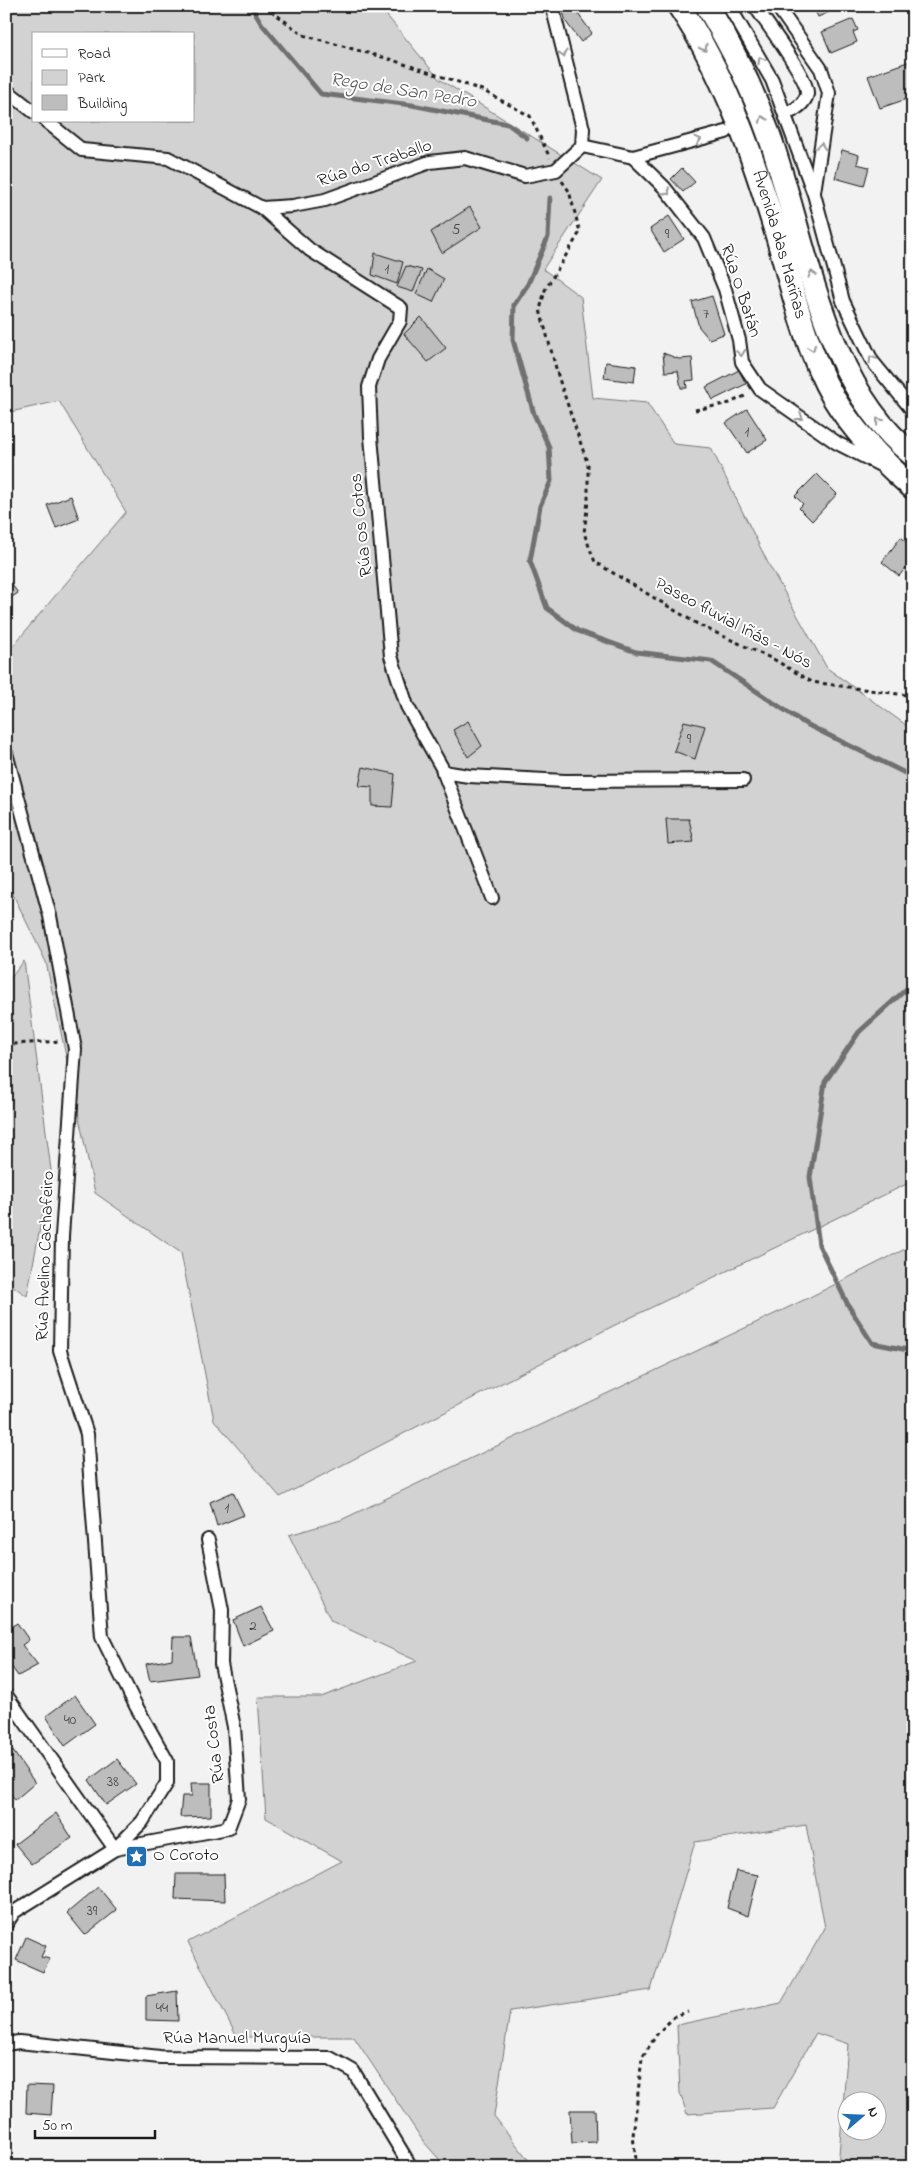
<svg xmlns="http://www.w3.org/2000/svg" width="919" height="2173" viewBox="0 0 919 2173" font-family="'Indie Flower',sans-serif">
	<rect width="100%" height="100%" fill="#f2f2f2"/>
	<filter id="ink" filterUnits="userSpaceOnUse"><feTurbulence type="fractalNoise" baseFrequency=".02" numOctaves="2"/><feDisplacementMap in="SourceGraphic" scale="10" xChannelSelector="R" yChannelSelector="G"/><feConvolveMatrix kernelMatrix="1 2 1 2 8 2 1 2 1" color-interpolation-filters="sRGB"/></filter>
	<g filter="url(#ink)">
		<g fill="#d2d2d2" stroke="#777" fill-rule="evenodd">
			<path d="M6,6H379L439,79L602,180L543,269L581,297L593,398L647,403L674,444L711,448L768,563L827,668L913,730V1181L613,1326L280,1497L214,1420L181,1253L95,1193L46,962L6,880V654L126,512L59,401L6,413ZM34,34H194V121H34Z"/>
			<polygon points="24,961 51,1170 27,1296 6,1281 6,984"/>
			<path d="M913,1245V2167H838L848,2044L816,2033L773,2108L687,2114L680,2093L677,2025L781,2003L825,1928L806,1825L695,1842L651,1990L510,2011L494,2116L534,2167H446L423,2141L354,2037H237L188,1942L342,1861L266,1818L258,1697H321L417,1661L331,1621L289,1535L341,1520L808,1298ZM846,2100H876V2130H846Z"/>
		</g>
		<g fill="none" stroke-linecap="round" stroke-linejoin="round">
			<g stroke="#707070" stroke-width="5">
				<polyline points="251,6 261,23 321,94 412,105 508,124 527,138"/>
				<polyline points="550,198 548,237 528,284 514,305 513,340 534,414 549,447 551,481 540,506 530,561 547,608 578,631 636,652 711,661 804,723 913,777"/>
				<polyline points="913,983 859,1032 825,1082 810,1177 819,1245 848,1305 872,1343 913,1351"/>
			</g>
		</g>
		<g fill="#bdbdbd" stroke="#1c1c1c">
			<polygon points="813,6 843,6 818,17"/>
			<polygon points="573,7 592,33 581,42 566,22 563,12"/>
			<polygon points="853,19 858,30 853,32 857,42 831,53 822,32"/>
			<polygon points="913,60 913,97 880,108 868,76"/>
			<polygon points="842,150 859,155 857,164 869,167 864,186 835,178"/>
			<polygon points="682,168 695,182 683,192 671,179"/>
			<polygon points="470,207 482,227 442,253 431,232"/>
			<polygon points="669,216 684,239 664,252 650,229"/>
			<polygon points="375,253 403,262 397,284 372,275"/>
			<polygon points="406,266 422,270 413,292 397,287"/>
			<polygon points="427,269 444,279 433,302 416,294"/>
			<polygon points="712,296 724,334 709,339 699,327 692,302"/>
			<polygon points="421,317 446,348 428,362 404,334"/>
			<polygon points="663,353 679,359 692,358 694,380 686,381 687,388 681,388 678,371 665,372"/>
			<polygon points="606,362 636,366 634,382 604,378"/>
			<polygon points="739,370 746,384 713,400 706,387"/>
			<polygon points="747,409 767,440 747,453 726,423"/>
			<polygon points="817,474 837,494 812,521 799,508 803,504 795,496"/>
			<polygon points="71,496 79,519 56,528 47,505"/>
			<polygon points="901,537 913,547 913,559 899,576 882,562"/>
			<polygon points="6,577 18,593 6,601"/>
			<polygon points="468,721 482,746 468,757 453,730"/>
			<polygon points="684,721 705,726 695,759 674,751"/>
			<polygon points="363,767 395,774 392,807 372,806 372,787 359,786"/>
			<polygon points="666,819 689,819 694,842 668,844"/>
			<polygon points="233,1492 244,1515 217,1526 210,1502"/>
			<polygon points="261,1607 274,1631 243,1646 233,1620"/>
			<polygon points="17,1623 29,1640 22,1645 38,1665 18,1676 6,1659 6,1630"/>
			<polygon points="173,1637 191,1637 198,1675 150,1681 146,1664 172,1659"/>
			<polygon points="75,1695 95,1724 65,1746 46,1716"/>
			<polygon points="6,1741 35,1783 15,1800 6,1786"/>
			<polygon points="117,1759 136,1784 106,1805 89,1780"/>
			<polygon points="191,1783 211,1783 211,1816 180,1817 182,1796 192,1796"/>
			<polygon points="56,1813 72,1838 32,1864 15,1844"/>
			<polygon points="736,1871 758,1875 748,1916 727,1908"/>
			<polygon points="176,1874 224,1874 225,1901 175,1899"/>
			<polygon points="98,1887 117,1910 85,1935 67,1913"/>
			<polygon points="26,1937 46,1946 41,1957 50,1959 43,1972 16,1960"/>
			<polygon points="177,1991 178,2021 146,2020 146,1996"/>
			<polygon points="6,1993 12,1995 9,2020 6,2020"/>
			<polygon points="27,2085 53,2086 51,2115 26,2113"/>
			<polygon points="570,2110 595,2110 596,2142 572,2143"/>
		</g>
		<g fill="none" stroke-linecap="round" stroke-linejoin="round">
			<polyline stroke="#d2d2d2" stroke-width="12" stroke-dasharray="12 6" stroke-linecap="butt" points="735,129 792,111"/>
			<defs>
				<g id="street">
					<polyline points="729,6 772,80 814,194 843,301 872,361 913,411"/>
					<path d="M755,6C765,22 809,78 807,94C805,103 798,107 792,111"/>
					<polyline points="777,6 821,69 829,93 814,192"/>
					<polyline points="6,90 34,112"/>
					<polyline points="46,121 82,150 168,158 262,208 293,206 325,200 430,162 465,158 525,176 556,170 582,146 583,129 552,6"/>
					<polyline points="582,146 633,157 726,132"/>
					<polyline points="633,157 664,187 704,238 725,289 739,340 742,362 760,389 837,443 882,466"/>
					<polyline points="262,208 310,250 401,308 400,321 378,359 369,387 371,437 391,656 407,706 442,768 492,898"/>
					<polyline points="6,753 50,916 75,1049 62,1236 60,1351 87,1434 102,1637 136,1706 167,1761 167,1783 142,1822 115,1849 14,1912 6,1924"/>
					<polyline points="443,772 469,776 565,781 743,780"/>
					<polyline points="6,1695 115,1849 228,1828 239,1799 234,1727 221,1664 222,1610 208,1540"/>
					<polyline points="6,2044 19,2042 160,2057 330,2058 353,2071 411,2167"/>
				</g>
				<g id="highway">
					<path id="s1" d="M679,6C726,76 754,159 778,239C792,289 807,352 833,397C854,432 882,461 913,488"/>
					<path d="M707,6C732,47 753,90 769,135C806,238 822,384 913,455"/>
				</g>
			</defs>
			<use href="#street" stroke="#1c1c1c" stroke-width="16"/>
			<use href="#highway" stroke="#1c1c1c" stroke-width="26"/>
			<g stroke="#1c1c1c" stroke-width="3" stroke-dasharray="4 4" stroke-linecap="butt">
				<polyline points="265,6 303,35 389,59 482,90 530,116 550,158"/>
				<polyline points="562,181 569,191 580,232 545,290 540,310 559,379 588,465 588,501 584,533 595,562 699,625 775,660 812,682 913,696"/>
				<polyline points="695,410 730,403 747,395"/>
				<polyline points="6,1041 15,1044 60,1041"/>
				<polyline points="637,2167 633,2136 642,2058 657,2034 675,2016 688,2012"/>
			</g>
			<use href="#street" stroke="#fff" stroke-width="12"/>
			<use href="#highway" stroke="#fff" stroke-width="22"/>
		</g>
		<defs><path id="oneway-chevron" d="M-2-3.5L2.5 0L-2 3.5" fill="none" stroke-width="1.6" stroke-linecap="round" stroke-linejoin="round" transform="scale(1.25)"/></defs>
		<g stroke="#999">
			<use href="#oneway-chevron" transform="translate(704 48) rotate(60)"/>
			<use href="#oneway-chevron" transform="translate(563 54) rotate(75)"/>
			<use href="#oneway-chevron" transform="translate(761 60) rotate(-120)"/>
			<use href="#oneway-chevron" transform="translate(763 119) rotate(-111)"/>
			<use href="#oneway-chevron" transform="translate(698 140) rotate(-16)"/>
			<use href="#oneway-chevron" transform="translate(821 146) rotate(-82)"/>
			<use href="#oneway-chevron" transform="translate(667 192) rotate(50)"/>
			<use href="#oneway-chevron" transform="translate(812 274) rotate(-106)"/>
			<use href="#oneway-chevron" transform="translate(812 348) rotate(69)"/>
			<use href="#oneway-chevron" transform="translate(741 353) rotate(82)"/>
			<use href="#oneway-chevron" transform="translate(872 359) rotate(-121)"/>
			<use href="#oneway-chevron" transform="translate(800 417) rotate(34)"/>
			<use href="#oneway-chevron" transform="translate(879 421) rotate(-128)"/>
		</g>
	</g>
	<defs>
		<symbol id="sight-square" viewBox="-11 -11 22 22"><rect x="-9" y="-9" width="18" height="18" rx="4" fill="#1f6fb2" stroke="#fff"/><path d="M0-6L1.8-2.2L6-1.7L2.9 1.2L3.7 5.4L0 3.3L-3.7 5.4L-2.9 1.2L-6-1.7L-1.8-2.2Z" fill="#fff"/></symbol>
	</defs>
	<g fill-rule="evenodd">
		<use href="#sight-square" x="124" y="1844" width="25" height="25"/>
	</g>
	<g text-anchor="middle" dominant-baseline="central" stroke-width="4" stroke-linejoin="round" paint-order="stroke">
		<g font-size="15" fill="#444">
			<text x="456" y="230">5</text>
			<text x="667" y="234">9</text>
			<text x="387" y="269">1</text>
			<text x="706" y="314">7</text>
			<text x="747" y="432">1</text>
			<text x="689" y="739">9</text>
			<text x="227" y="1508">1</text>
			<text x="253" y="1626">2</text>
			<text x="70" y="1720">40</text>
			<text x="113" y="1782">38</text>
			<text x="92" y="1911">39</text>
			<text x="162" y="2008">44</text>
		</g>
		<g font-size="18" fill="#1c1c1c" stroke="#fff">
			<text transform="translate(375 164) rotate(-18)">Rúa do Traballo</text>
			<text stroke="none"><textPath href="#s1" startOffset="260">Avenida das Mariñas</textPath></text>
			<text transform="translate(740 291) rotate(72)">Rúa O Batán</text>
			<text transform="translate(362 525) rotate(-96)">Rúa Os Cotos</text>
			<text transform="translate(733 624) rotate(28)">Paseo fluvial Iñás - Nós</text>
			<text transform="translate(46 1256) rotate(-88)">Rúa Avelino Cachafeiro</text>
			<text transform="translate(215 1744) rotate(-97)">Rúa Costa</text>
			<text x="237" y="2039">Rúa Manuel Murguía</text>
		</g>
		<g font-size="18" fill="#1c1c1c" stroke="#fff" text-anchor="start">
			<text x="153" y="1856">O Coroto</text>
		</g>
		<g font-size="19" font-style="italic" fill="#5b5b5b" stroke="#fff">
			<text transform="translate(403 91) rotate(9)">Rego de San Pedro</text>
		</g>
	</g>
	<rect width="919" height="2173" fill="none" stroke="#fff" stroke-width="25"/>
	<rect x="12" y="12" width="894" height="2148" fill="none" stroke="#1c1c1c" stroke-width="2" filter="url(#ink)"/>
	<rect x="32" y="32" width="162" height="90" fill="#ffffff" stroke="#a4a4a4"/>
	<rect x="42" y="49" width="25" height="8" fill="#ffffff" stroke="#a4a4a4"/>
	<text x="78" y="58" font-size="15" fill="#1c1c1c">Road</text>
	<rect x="42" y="70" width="25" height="15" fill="#d2d2d2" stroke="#a4a4a4"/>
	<text x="78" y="82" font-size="15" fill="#1c1c1c">Park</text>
	<rect x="42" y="95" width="25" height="15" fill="#bdbdbd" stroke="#a4a4a4"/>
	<text x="78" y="108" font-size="15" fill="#1c1c1c">Building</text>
	<g transform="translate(862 2116) rotate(71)"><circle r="24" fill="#ffffff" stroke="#a4a4a4"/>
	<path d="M0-4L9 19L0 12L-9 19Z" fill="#1f6fb2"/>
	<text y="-8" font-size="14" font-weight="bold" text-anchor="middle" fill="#1c1c1c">N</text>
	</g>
	<path d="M35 2130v8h120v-8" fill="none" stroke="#1c1c1c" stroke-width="2.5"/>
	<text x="42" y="2130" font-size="15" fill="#1c1c1c" stroke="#ffffff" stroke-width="4" paint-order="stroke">50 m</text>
</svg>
